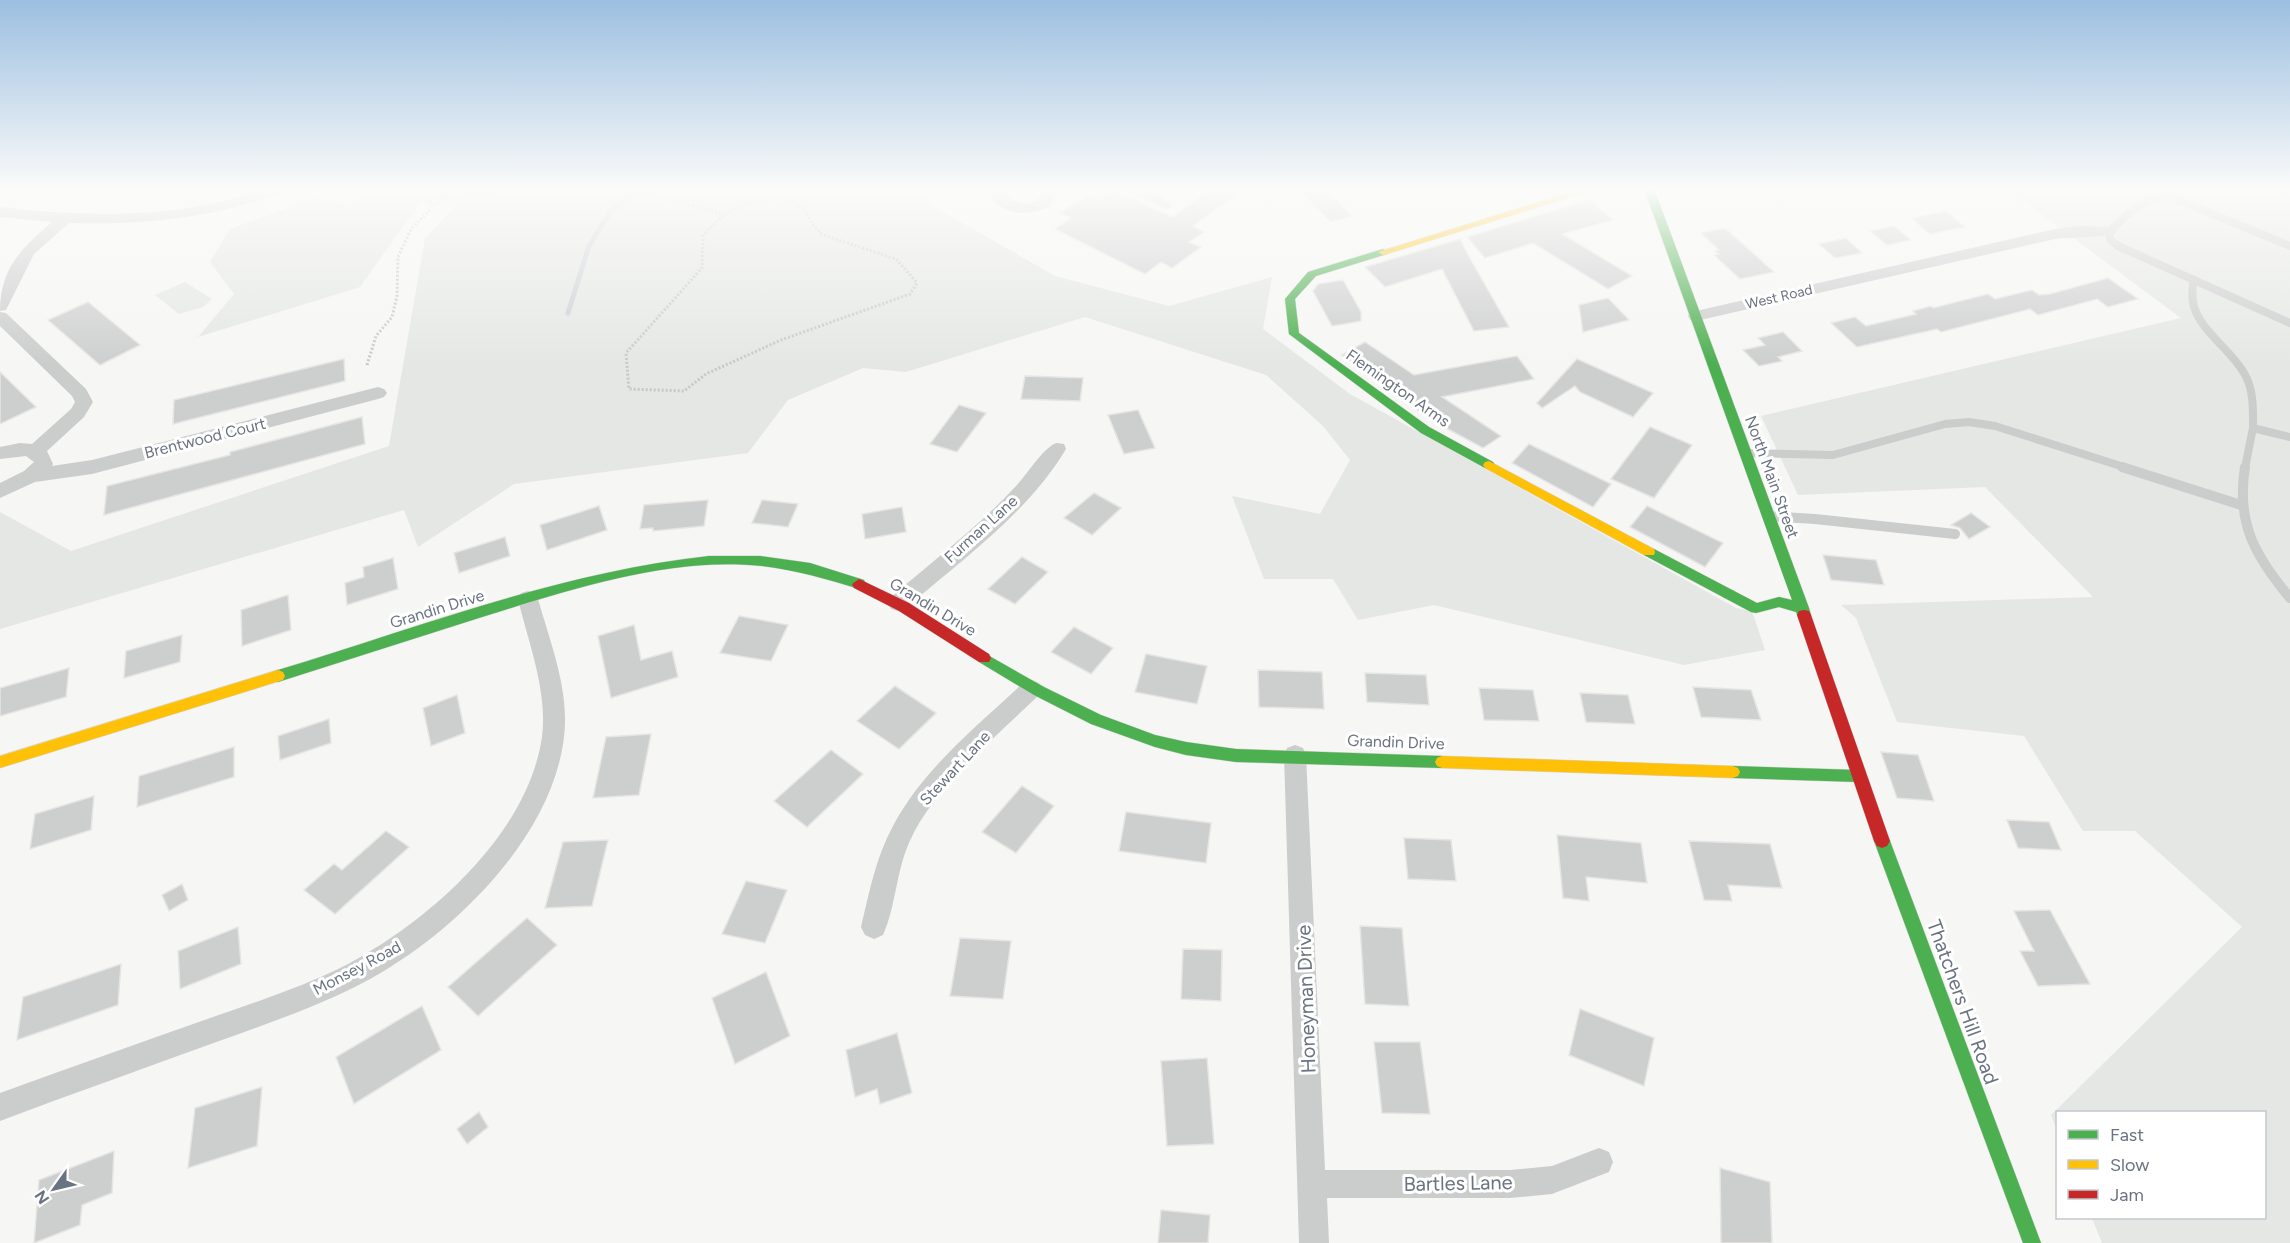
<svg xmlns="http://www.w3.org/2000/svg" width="2290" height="1243" viewBox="0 0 2290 1243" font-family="Figtree,sans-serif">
	<rect width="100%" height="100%" fill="#f6f6f5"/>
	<g fill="#e4e7e3">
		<polygon points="376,191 923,191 929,204 1055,276 1169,306 1272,277 1263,329 1350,394 1736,608 1752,611 1765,650 1684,665 1434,605 1358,620 1333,579 1264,579 1232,496 1320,514 1350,460 1323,426 1266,375 1085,317 906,372 863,368 788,400 748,453 514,484 418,547 404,510 0,629 0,512 71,551 389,446 425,238 454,208 420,203 360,287 198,337 234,294 210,262 230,229 319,197 346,206"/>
		<polygon points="2010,191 2290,191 2290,1243 2102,1243 2092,1218 2264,1218 2264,1112 2058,1112 2057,1130 2051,1115 2242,927 2135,831 2083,831 2024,736 1897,722 1856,618 1841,605 2093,597 1985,487 1798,495 1761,416 2181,318"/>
		<polygon points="185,282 212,299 203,307 179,314 155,295"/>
	</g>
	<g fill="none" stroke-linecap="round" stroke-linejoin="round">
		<polyline stroke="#cbd0d4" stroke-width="5" points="568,313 589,246 610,212 634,191"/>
	</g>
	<g fill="#cdcece" stroke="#e5e5e4" stroke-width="1.5">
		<polygon points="1113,191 1173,217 1208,191 1242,191 1193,226 1204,232 1189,242 1201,247 1172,268 1161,262 1145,274 1055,229 1071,218 1060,213 1089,194 1100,200"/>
		<polygon points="1300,191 1327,191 1352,216 1331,222"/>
		<polygon points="1589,200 1613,220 1562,234 1632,276 1608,289 1533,243 1485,258 1467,237"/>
		<polygon points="1946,211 1965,227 1930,234 1911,218"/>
		<polygon points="1894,226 1911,240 1887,245 1870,231"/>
		<polygon points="1725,228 1774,272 1740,279 1714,255 1719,254 1715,251 1719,250 1701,233"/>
		<polygon points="1846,238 1862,253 1835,258 1819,244"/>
		<polygon points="1460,239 1467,253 1509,327 1474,331 1442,269 1385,287 1365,267"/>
		<polygon points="2108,278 2138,299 2108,307 2097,299 2038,315 2030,309 1941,332 1937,329 1919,333 1857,347 1831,323 1855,317 1866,326 1916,314 1913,311 1931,306 1933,308 1988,294 1995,299 2032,290 2039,295 2050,294"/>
		<polygon points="1343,280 1361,312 1361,321 1332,326 1313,291 1318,284"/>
		<polygon points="1608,298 1629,320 1583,332 1579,305"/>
		<polygon points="88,302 122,330 140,345 100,365 48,320"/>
		<polygon points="1783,332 1802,351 1778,357 1782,361 1759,366 1743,350 1765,345 1758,338"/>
		<polygon points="1365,342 1414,375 1517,356 1534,379 1442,397 1501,436 1483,448 1435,422 1342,355"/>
		<polygon points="344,359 345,381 173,424 174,400"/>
		<polygon points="1577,359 1653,393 1633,417 1580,392 1575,386 1542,408 1537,403"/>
		<polygon points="0,372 36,407 0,424"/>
		<polygon points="1025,376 1083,378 1080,401 1021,399"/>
		<polygon points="959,405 986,413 957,452 930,444"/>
		<polygon points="1138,410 1155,448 1124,454 1108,415"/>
		<polygon points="362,417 365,444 104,515 107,486 230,455 230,452"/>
		<polygon points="1650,427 1692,445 1654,498 1611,479"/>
		<polygon points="1529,444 1611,484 1593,507 1512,463"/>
		<polygon points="1094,493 1121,508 1092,535 1064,518"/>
		<polygon points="708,500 704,526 653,531 653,528 640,529 644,505"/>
		<polygon points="762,500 798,504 788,527 752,523"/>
		<polygon points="599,506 607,530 547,550 540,525"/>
		<polygon points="1647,506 1723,543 1705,567 1630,527"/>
		<polygon points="902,507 906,532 865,539 862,514"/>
		<polygon points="1971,513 1990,527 1969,539 1960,528 1951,525"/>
		<polygon points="505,537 510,556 459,573 454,553"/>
		<polygon points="1823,555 1876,560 1884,585 1831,580"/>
		<polygon points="1022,557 1048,572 1015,604 988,589"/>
		<polygon points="393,558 398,589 347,605 345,583 364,577 363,567"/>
		<polygon points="288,595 291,630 242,646 241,610"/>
		<polygon points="739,616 788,625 771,661 720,653"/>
		<polygon points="634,625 641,660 672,651 678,677 611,698 598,636"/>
		<polygon points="1074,627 1113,648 1091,674 1051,652"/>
		<polygon points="182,635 180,662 124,678 126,651"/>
		<polygon points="1146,654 1207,666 1197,704 1135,692"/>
		<polygon points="69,668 66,697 0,716 0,688"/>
		<polygon points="1258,670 1322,672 1324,709 1259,707"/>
		<polygon points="1365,673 1426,675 1429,705 1367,702"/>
		<polygon points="895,686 936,713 899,749 857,721"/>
		<polygon points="1693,687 1751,690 1761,720 1701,717"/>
		<polygon points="1479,688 1533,690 1539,721 1484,720"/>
		<polygon points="1580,693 1628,695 1635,724 1586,722"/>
		<polygon points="457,695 465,733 431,746 423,708"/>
		<polygon points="329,719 331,743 280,760 278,736"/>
		<polygon points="651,734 639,795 593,798 606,737"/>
		<polygon points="234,747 234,777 137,807 139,776"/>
		<polygon points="831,750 863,774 807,827 774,801"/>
		<polygon points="1881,752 1918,755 1934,801 1897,798"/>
		<polygon points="1022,786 1054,806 1016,853 982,832"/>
		<polygon points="94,796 91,830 30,849 35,814"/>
		<polygon points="1126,812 1211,823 1206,863 1119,851"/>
		<polygon points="2007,820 2049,822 2061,850 2018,848"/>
		<polygon points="386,831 409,847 335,914 304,890 334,864 342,870"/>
		<polygon points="1557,835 1641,843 1647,883 1586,877 1589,901 1563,898"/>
		<polygon points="1404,838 1451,840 1456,881 1408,879"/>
		<polygon points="608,840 592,906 545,908 563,842"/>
		<polygon points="1689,841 1770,844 1782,888 1728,885 1732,901 1704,900"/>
		<polygon points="746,881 787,890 765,943 722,934"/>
		<polygon points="182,884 188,900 169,911 162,895"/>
		<polygon points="2050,910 2090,984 2038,986 2020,951 2034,951 2014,911"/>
		<polygon points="527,918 557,945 478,1016 448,987"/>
		<polygon points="1360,926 1402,928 1409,1006 1365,1004"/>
		<polygon points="238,927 241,964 180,989 178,951"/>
		<polygon points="960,938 1011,941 1003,999 950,996"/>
		<polygon points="1183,949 1222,950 1221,1001 1181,999"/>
		<polygon points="121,964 118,1005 17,1040 23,997"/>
		<polygon points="766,972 790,1036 735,1064 712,998"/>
		<polygon points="422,1006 441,1050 354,1104 336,1057"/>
		<polygon points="1580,1009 1654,1038 1644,1086 1569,1055"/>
		<polygon points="897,1033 912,1093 880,1104 877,1089 855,1097 846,1050"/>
		<polygon points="1374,1042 1420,1042 1430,1114 1382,1113"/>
		<polygon points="1207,1058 1214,1144 1167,1146 1161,1061"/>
		<polygon points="262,1087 257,1146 188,1168 195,1108"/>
		<polygon points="479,1112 488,1127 467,1144 457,1129"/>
		<polygon points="114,1151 112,1193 82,1205 80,1225 34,1243 39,1180"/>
		<polygon points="1720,1168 1770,1182 1772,1243 1721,1243"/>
		<polygon points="1161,1210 1210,1215 1208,1243 1158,1243"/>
	</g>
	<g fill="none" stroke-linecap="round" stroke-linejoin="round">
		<defs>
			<g id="fast">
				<polygon points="1645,191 1655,191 1809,608 1811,615 1809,619 1799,619 1796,612 1779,607 1756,613 1751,612 1644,555 1643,552 1644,549 1654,549 1757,603 1779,597 1792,600"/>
				<polygon points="1383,249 1388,252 1387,254 1316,276 1295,299 1299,333 1429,427 1493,462 1495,465 1493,468 1485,468 1421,433 1289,334 1285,299 1308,272"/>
				<path d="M709,556H760L810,563L864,580L866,584L859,589C827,579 796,570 762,566C670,556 569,590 482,617C414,639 346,660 278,682L273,680L271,676L273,672L278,670C420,627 561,572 709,556Z"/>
				<polygon points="984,653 1044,687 1101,715 1155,735 1186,742 1236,749 1442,756 1447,758 1449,762 1447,766 1442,768 1236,762 1186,755 1155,747 1091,724 1034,695 979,662 977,658 979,654"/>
				<polygon points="1733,766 1858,770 1863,772 1865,776 1863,780 1858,782 1733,778 1728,776 1726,772 1728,768"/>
				<polygon points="1882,834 1887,836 1890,841 2041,1243 2023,1243 1874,841 1877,836"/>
			</g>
			<g id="slow">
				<polygon points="1574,191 1591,191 1387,254 1383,255 1378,252"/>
				<polygon points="1489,461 1654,549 1655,552 1654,555 1644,555 1485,468 1483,465 1485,462"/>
				<polygon points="278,670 283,672 285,676 283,680 0,768 0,756"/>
				<polygon points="1442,756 1733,766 1738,768 1740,772 1738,776 1733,778 1442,768 1437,766 1435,762 1437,758"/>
			</g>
			<g id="jam">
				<polygon points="859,579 909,603 989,654 991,658 989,662 979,662 899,611 854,588 852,584"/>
				<polygon points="1804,610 1809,611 1811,615 1890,841 1887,846 1882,848 1877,846 1874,841 1797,615 1799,611"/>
			</g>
		</defs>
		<use href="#fast" stroke="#d3d3d3" stroke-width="1"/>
		<use href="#slow" stroke="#d3d3d3" stroke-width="1"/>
		<use href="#jam" stroke="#d3d3d3" stroke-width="1"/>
		<g stroke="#c7c8c9" stroke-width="3" stroke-dasharray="2 2" stroke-linecap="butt">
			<polyline points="642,191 723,214"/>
			<path d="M780,198C814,207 802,217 823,235L896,259L917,283L910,294L781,340L706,374L684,391L629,389L626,353L702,268L703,235C730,207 742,202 780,198Z"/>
			<polyline points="442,199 494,191"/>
			<polyline points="367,365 376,336 392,317 397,296 398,257 411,229 449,191"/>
		</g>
		<g stroke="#cbcccc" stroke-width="8">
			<polyline points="1137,191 1167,205"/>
			<path d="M2290,246L2174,198C2144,194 2129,213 2109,232L2110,239L2118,246L2290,323"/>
			<path d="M2194,280C2183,324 2225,340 2244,373C2254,389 2253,410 2253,428"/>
			<polyline points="1746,453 1833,455 1945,424 1969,422 1995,426 2127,468"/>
			<polyline points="2245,468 2253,428 2290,437"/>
		</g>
		<g stroke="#cbcccc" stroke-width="10">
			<polyline points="2122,467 2241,505"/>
			<path d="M2245,467C2236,523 2255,556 2290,598"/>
			<polyline points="1768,516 1815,519 1955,534"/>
		</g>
		<g fill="#cbcccc" fill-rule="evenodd">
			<path d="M258,191H281L279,194C210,218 142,225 69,223L34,254L6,310L0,311C0,268 22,248 52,222L0,217V207C87,217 174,219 258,191Z"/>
			<path d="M992,191H1008V197C1019,206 1038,207 1043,191H1058L1049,207C1031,215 1006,216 992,199Z"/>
			<path d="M2077,226L2109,227L2117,232C2111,238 2067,237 2055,239L1696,321L1690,320L1688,316L1690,312L1696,311L2055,229Z"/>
			<polygon points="0,312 6,313 86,389 93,402 84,417 47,451 53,464 52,466 92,460 378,387 384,389 387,393 384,397 378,399 92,474 35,482 0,498 0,483 24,471 34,462 26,456 0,459 0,447 20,443 32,444 71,409 75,402 72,396 0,326"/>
			<path d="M1057,443L1064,444L1066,449C1028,513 961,560 905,609L898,611L891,609L888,603L891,597C933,561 978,527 1016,486C1027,475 1044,446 1057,443Z"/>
			<path d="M528,591L535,593L538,599C550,642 570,691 564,737C553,832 464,923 384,971C334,1001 277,1020 222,1040C148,1067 74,1093 0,1121V1093C71,1067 142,1042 213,1017C259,1001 305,986 348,964C430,920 528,834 542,737C548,691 528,642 518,599L521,593Z"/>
			<path d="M1031,680L1039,683L1042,689L1039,695C998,735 931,790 909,843C896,872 896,906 883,935L874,939L865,935L861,927C869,893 876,857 893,826C923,769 977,726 1023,683Z"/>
			<polygon points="1295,745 1303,748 1306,755 1325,1170 1510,1170 1552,1166 1599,1148 1609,1152 1613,1162 1609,1172 1552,1194 1510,1198 1327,1198 1329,1243 1299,1243 1284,755 1287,748"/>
		</g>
		<use href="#fast" fill="#4caf50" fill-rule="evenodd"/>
		<use href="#slow" fill="#ffc107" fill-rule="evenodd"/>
		<use href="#jam" fill="#c62828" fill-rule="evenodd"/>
	</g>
	<linearGradient id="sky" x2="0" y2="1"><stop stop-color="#9cbfe0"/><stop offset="0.52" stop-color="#fbfbfa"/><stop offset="1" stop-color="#fbfbfa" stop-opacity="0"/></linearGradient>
	<rect width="2290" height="365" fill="url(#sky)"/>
	<g text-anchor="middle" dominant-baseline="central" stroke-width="6" stroke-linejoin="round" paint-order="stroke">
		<g font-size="14" fill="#6a7381" stroke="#fff">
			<text transform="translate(1779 297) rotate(-13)">West Road</text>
		</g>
		<g font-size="16" fill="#6a7381" stroke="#fff">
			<text transform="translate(1398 388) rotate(35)">Flemington Arms</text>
			<text transform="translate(205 438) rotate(-14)">Brentwood Court</text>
			<text transform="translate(1772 477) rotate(70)">North Main Street</text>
			<text transform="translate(981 529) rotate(-42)">Furman Lane</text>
			<text transform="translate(933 607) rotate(31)">Grandin Drive</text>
			<text transform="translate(437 609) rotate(-17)">Grandin Drive</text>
			<text transform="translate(1396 742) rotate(2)">Grandin Drive</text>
			<text transform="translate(955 768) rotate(-47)">Stewart Lane</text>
			<text transform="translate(357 968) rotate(-28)">Monsey Road</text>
		</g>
		<g font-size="20" fill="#6a7381" stroke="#fff">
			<text transform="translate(1306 999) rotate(-92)">Honeyman Drive</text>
			<text transform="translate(1963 1002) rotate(70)">Thatchers Hill Road</text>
			<text transform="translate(1458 1183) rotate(-1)">Bartles Lane</text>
		</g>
	</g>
	<rect x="2056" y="1111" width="210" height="108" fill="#ffffff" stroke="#c3c7cd" stroke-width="1.5"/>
	<rect x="2068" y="1130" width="30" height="9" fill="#4caf50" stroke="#c3c7cd" stroke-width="1.5"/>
	<text x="2110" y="1141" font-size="18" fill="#6a7381">Fast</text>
	<rect x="2068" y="1160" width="30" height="9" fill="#ffc107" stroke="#c3c7cd" stroke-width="1.5"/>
	<text x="2110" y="1171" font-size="18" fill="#6a7381">Slow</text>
	<rect x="2068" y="1190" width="30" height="9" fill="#c62828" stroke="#c3c7cd" stroke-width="1.5"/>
	<text x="2110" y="1201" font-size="18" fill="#6a7381">Jam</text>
	<g transform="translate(54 1189) rotate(236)" stroke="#ffffff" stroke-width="4.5" paint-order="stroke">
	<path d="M0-4.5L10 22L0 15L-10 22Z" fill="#6a7381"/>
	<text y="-9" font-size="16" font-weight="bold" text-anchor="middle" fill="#6a7381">N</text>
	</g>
</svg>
